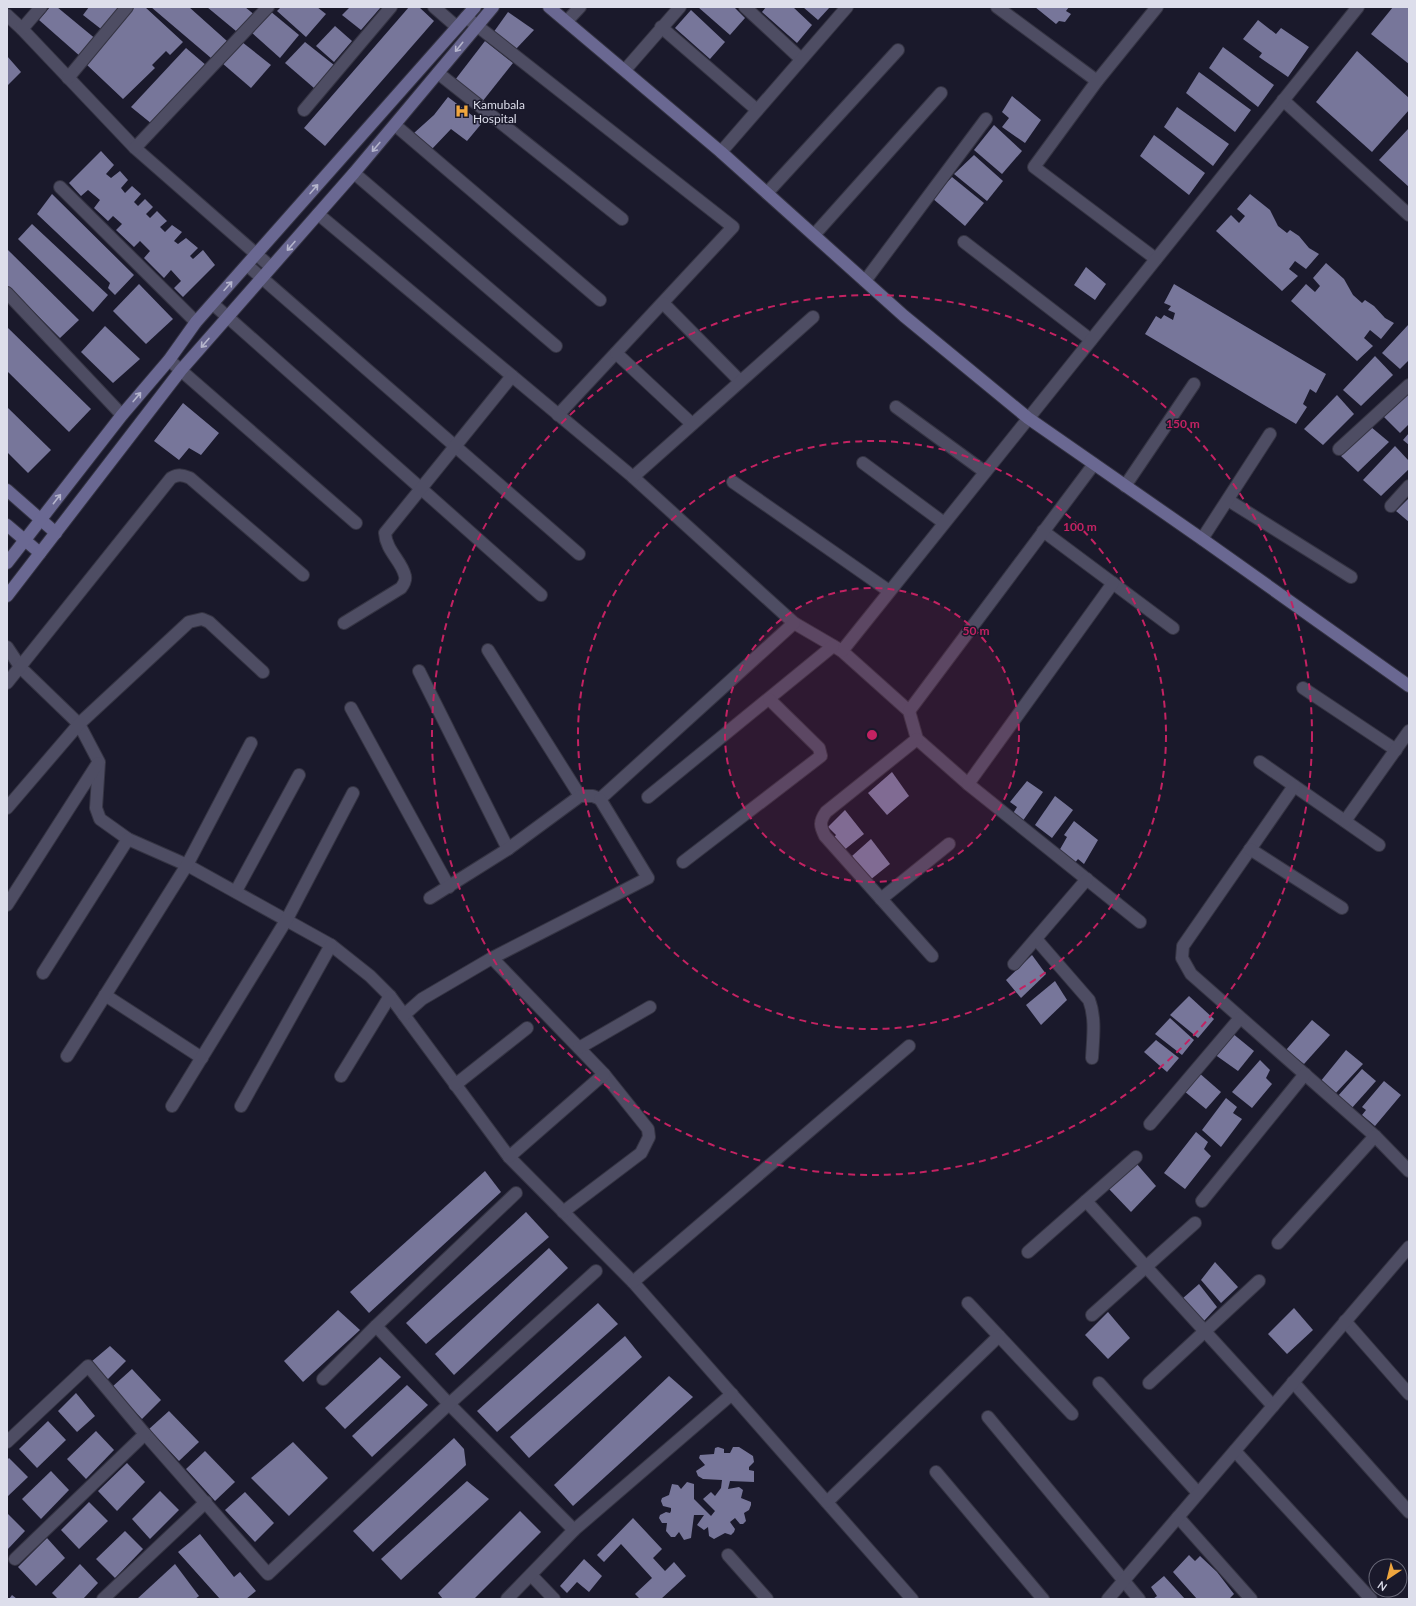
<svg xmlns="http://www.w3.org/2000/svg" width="1416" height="1606" viewBox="0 0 1416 1606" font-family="Lato,sans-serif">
	<rect width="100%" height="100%" fill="#1a192b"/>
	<g fill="#77769a">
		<polygon points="50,7 57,7 97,40 81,57 39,20"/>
		<polygon points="89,7 121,7 101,29 83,15"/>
		<polygon points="134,7 145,7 183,42 170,55 166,51 152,65 155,68 123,99 86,64"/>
		<polygon points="151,7 189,7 227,41 211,58"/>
		<polygon points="207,7 245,7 256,16 236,31"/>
		<polygon points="281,7 317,7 326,14 306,37 277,11"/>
		<polygon points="350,7 381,7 361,30 342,15"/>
		<polygon points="409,7 419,7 434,21 325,146 304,128"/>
		<polygon points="698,7 734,7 745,18 730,35"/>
		<polygon points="766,7 793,7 812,25 797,43 762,12"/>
		<polygon points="803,7 830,7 818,20"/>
		<polygon points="1035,7 1069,7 1066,11 1071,14 1065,22 1059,21 1056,24"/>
		<polygon points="1393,7 1409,7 1409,64 1371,34"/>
		<polygon points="691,10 725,42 710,59 675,28"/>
		<polygon points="270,11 299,35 280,58 251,32"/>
		<polygon points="508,12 534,30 515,50 493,33"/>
		<polygon points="1258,20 1276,34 1281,28 1309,47 1288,77 1259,57 1262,53 1243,39"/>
		<polygon points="335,26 352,41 334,62 316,46"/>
		<polygon points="485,41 513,63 482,102 455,80"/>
		<polygon points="242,42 271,65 251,88 222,63"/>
		<polygon points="305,42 334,65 314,88 285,63"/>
		<polygon points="1223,47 1274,85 1258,107 1209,68"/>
		<polygon points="186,48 207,66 152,124 131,107"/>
		<polygon points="1357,51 1409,98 1409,110 1372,152 1316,102"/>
		<polygon points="7,56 21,72 7,86"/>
		<polygon points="1199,72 1251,110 1235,132 1186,93"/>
		<polygon points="1012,96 1041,120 1025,143 1002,127 1009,118 1002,112"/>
		<polygon points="448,97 482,123 467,141 451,129 432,149 414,133 434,115"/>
		<polygon points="1177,107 1229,144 1213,166 1164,127"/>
		<polygon points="994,125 1022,151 1002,174 974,150"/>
		<polygon points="1409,128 1409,187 1379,160"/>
		<polygon points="1154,135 1205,173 1189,195 1140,156"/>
		<polygon points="101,151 114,165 106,174 111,178 120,171 128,180 121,188 125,193 132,186 141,194 134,202 138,206 145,199 153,207 146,214 150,218 157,211 167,221 160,227 165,232 172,225 182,232 174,241 178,244 186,238 198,248 190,256 193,259 203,250 215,265 183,297 174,288 181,281 171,270 164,278 144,258 150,251 140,241 134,247 116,230 122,224 113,216 108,221 94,208 100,200 88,190 81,196 69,183"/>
		<polygon points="974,155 1003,181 987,201 954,174"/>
		<polygon points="952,177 984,203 965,226 932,198"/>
		<polygon points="52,194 134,275 115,295 108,288 110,283 37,214"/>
		<polygon points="1250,194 1270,210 1278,226 1287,233 1290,230 1299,236 1309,248 1319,254 1306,269 1295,261 1289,269 1298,276 1282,291 1216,231 1231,215 1239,223 1245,216 1237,209"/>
		<polygon points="32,224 108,295 93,312 18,239"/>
		<polygon points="8,250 79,320 60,338 7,285"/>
		<polygon points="1326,263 1344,279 1353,295 1362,303 1365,300 1374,306 1385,318 1394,323 1381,339 1370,330 1364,338 1373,346 1357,361 1291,301 1306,284 1315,292 1320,286 1313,278"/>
		<polygon points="1086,267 1106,284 1095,300 1074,285"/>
		<polygon points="139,284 173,319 146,344 113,311"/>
		<polygon points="1174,284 1326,374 1316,393 1310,389 1303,404 1307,407 1296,424 1145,334 1156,316 1161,319 1164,315 1173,320 1175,313 1168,310 1171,306 1164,303"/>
		<polygon points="1409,324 1409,360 1400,369 1382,353"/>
		<polygon points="105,326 140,359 113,383 81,352"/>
		<polygon points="7,327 91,409 69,432 7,371"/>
		<polygon points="1375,356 1393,375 1361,406 1343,390"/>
		<polygon points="1409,392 1409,424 1400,433 1383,416"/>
		<polygon points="1337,395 1354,414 1323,445 1304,429"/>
		<polygon points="183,403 219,433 201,455 189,448 179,460 154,441"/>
		<polygon points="7,407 51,450 28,473 7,452"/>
		<polygon points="1371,427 1389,442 1358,472 1341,456"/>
		<polygon points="1409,433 1409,445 1403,440"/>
		<polygon points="1395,446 1409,461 1409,469 1381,496 1363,480"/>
		<polygon points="1409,498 1409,522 1396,511"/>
		<polygon points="892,772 909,796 887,815 868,793"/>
		<polygon points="1027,781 1043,792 1022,822 1012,815 1017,807 1010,802"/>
		<polygon points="1055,796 1073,810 1052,838 1035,825"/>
		<polygon points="845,810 864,834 843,851 832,840 836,835 828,827"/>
		<polygon points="1074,821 1098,840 1084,864 1078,859 1074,864 1059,851 1067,837 1064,835"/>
		<polygon points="871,839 890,864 870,880 852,856"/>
		<polygon points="1032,955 1046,974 1021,998 1006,980"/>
		<polygon points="1055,981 1067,1000 1041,1025 1026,1005"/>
		<polygon points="1189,996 1214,1019 1198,1038 1170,1015"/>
		<polygon points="1170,1018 1194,1040 1182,1055 1155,1034"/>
		<polygon points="1312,1020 1330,1035 1304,1064 1286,1050"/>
		<polygon points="1232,1033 1254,1051 1238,1071 1214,1054"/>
		<polygon points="1156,1040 1179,1058 1167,1072 1144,1052"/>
		<polygon points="1346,1050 1363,1064 1334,1095 1320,1082"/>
		<polygon points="1260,1060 1270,1070 1266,1078 1272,1084 1252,1108 1232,1092"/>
		<polygon points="1362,1069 1376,1081 1351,1109 1337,1097"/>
		<polygon points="1198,1072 1221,1092 1206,1109 1184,1091"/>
		<polygon points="1384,1081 1401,1095 1375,1126 1362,1115 1366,1110 1362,1107"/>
		<polygon points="1226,1098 1237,1107 1233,1113 1242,1119 1221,1147 1202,1130"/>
		<polygon points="1196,1132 1208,1142 1204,1149 1211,1156 1185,1189 1164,1173"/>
		<polygon points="1136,1163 1156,1186 1131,1212 1108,1188"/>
		<polygon points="485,1171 501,1192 369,1313 350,1292"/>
		<polygon points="526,1212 549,1237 426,1344 406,1323"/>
		<polygon points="549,1248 568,1268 454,1375 435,1354"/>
		<polygon points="1215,1262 1238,1287 1221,1303 1201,1280"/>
		<polygon points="1199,1284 1217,1307 1203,1322 1182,1299"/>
		<polygon points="598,1303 618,1324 497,1432 477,1411"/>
		<polygon points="1294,1308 1313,1330 1287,1354 1268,1334"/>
		<polygon points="338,1310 360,1330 303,1382 284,1361"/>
		<polygon points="1108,1312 1130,1338 1108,1359 1085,1335"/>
		<polygon points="625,1336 642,1357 529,1458 510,1437"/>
		<polygon points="110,1346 126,1361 107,1380 91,1362"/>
		<polygon points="380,1357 401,1377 345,1429 325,1408"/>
		<polygon points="132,1369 161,1400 142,1419 112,1387"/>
		<polygon points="669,1376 693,1397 573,1506 554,1485"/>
		<polygon points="407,1385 428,1405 372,1457 352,1436"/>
		<polygon points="76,1393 95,1416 77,1432 58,1411"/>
		<polygon points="169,1411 199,1442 179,1461 149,1429"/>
		<polygon points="48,1421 66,1440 37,1468 19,1449"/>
		<polygon points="96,1431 114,1450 86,1479 67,1459"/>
		<polygon points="454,1438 464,1449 466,1465 373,1552 353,1531"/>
		<polygon points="293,1442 328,1478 289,1516 251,1478"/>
		<polygon points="718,1447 724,1449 724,1453 730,1453 733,1447 739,1447 753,1456 754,1462 749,1467 749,1470 754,1471 754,1482 730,1481 728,1489 739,1487 743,1490 741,1498 751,1502 751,1505 749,1510 744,1513 746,1521 743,1524 740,1524 735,1518 730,1522 735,1529 734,1532 731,1535 725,1533 714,1539 709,1536 708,1527 704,1530 697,1525 704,1515 694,1515 691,1538 684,1540 679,1532 675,1537 671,1537 666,1531 667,1523 662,1523 659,1518 660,1515 666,1512 670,1513 671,1511 671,1508 663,1506 661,1501 662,1498 669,1495 672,1484 678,1485 681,1489 687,1482 694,1484 694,1499 711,1516 715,1511 703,1499 711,1492 715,1496 721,1488 722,1480 703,1479 698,1476 696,1471 705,1465 699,1458 700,1455 714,1454 715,1448"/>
		<polygon points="205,1451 235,1482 215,1501 186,1469"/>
		<polygon points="9,1458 28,1477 7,1497 7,1460"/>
		<polygon points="127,1463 145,1482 117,1511 98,1491"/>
		<polygon points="51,1471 69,1490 41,1519 22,1499"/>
		<polygon points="467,1481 489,1499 401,1580 381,1559"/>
		<polygon points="160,1491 179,1510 150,1539 132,1519"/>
		<polygon points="245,1492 274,1523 255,1542 225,1510"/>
		<polygon points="89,1502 108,1521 79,1549 61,1530"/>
		<polygon points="520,1511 541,1532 474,1599 443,1599 438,1593"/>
		<polygon points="7,1513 25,1531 7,1550"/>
		<polygon points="633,1518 662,1549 653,1558 665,1571 674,1562 686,1576 661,1599 640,1599 635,1594 652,1578 621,1544 604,1562 597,1555"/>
		<polygon points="125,1531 143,1549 115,1578 96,1559"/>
		<polygon points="200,1534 234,1577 240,1572 256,1591 246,1599 220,1599 178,1552"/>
		<polygon points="47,1538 65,1558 36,1586 18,1567"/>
		<polygon points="1189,1555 1195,1561 1200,1556 1217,1572 1234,1594 1229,1599 1197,1599 1173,1572"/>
		<polygon points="584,1559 602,1576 589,1592 577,1582 567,1593 560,1586"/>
		<polygon points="80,1564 98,1583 83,1599 58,1599 52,1593"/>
		<polygon points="175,1564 199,1596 195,1599 137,1599"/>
		<polygon points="1164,1576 1185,1599 1153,1599 1157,1596 1151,1587"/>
		<polygon points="12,1595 17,1599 9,1599"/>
	</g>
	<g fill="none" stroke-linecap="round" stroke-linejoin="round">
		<defs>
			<g id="street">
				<polyline points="434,7 457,27"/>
				<polyline points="745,7 801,59"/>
				<polyline points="997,7 1097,81"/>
				<polyline points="7,15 22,29 135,148 271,267"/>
				<polyline points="466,17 733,227 558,415"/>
				<polyline points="567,21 580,7"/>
				<polyline points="661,27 757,110"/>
				<polyline points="22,29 41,7"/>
				<polyline points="625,70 680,7"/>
				<polyline points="438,73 622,219"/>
				<polyline points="68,78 127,7"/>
				<polyline points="1283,100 1409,215"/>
				<polyline points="304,110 391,7"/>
				<polyline points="395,125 600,300"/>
				<polyline points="135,148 268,7"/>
				<polyline points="721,152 847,7"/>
				<polyline points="354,173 556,346"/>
				<polyline points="60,187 196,322"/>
				<polyline points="767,193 898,50"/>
				<polyline points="318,214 633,477 794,623 842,651 909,711 917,739 968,784 1140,922"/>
				<polyline points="814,235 941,93"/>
				<polyline points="964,242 1091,340"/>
				<polyline points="1156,259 1034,167 1097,81 1157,7"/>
				<polyline points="247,265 579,554"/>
				<polyline points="865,281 986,119"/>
				<polyline points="7,293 122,415"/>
				<polyline points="663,303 740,381"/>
				<polyline points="213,304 541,595"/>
				<polyline points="616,353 692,424"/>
				<polyline points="169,360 356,523"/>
				<polyline points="896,407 985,472"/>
				<polyline points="1339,449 1409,385"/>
				<polyline points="863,463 944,523"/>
				<polyline points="633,477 813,317"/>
				<polyline points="733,482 889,591"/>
				<polyline points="1125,486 1194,384"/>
				<polyline points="1228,500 1351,577"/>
				<polyline points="1391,506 1409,486"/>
				<polyline points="1043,531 1173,628"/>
				<polyline points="1202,539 1270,434"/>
				<path d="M344,623L401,588C404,584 406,580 405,576C402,561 386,551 385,533L512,376"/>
				<polyline points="7,647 21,668 79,724 99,762 96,808 100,819 128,839 187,865 331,945 370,976 390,996 509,1157 633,1282 912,1599"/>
				<polyline points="488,650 580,796"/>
				<polyline points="842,651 1358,7"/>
				<polyline points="419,671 508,849"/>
				<path d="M7,683L171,478C179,474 182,475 190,478L303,575"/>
				<polyline points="1303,688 1396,750"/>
				<polyline points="351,708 449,887"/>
				<polyline points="909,711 1094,464"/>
				<path d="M917,739L826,812C819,822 820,826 825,836L932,956"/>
				<polyline points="1260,762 1379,845"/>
				<polyline points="968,784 1113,583"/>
				<polyline points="1294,786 1183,946 1182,958 1191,974 1375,1136 1409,1171"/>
				<polyline points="648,797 833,646"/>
				<polyline points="7,808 79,724 189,622 202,619 209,622 263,672"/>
				<polyline points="1345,821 1409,731"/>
				<polyline points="1250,849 1342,908"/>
				<polyline points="683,862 821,756 819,748 769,699"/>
				<polyline points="236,891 299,775"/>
				<polyline points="430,898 508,849 580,796 593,796 600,799 794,623"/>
				<polyline points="881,899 949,844"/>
				<polyline points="7,905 98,763"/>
				<path d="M1036,939L1089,1000C1096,1018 1093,1039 1092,1058"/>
				<polyline points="492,958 604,1074 648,1129 649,1137 641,1153 563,1212"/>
				<polyline points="1014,964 1087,879"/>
				<polyline points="43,973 128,839"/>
				<polyline points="105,995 202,1058"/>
				<polyline points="404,1015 422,999 492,958 648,878 600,799"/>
				<polyline points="579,1048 650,1007"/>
				<polyline points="67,1056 187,865 251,743"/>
				<polyline points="341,1076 390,996"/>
				<polyline points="455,1085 527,1028"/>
				<polyline points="172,1106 287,919 353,793"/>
				<polyline points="241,1106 331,945"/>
				<polyline points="1150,1124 1240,1018"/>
				<polyline points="509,1157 604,1074"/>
				<polyline points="1086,1201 1273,1406"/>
				<polyline points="1202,1201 1305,1074"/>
				<polyline points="1278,1243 1375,1136"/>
				<polyline points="1028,1252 1136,1157"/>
				<polyline points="633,1282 909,1046"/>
				<polyline points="968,1303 1072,1414"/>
				<polyline points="1092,1315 1195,1223"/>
				<polyline points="1345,1321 1409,1394"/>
				<polyline points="376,1326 449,1404 574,1530"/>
				<polyline points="323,1379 376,1326 516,1193"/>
				<polyline points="1293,1382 1409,1512"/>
				<polyline points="1099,1383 1198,1493"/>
				<polyline points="1149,1383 1259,1281"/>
				<polyline points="988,1417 1139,1599"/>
				<polyline points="7,1442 88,1366 145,1434 268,1574 449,1404 596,1271"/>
				<polyline points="1235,1451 1371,1599"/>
				<polyline points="936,1472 1043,1599"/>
				<polyline points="827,1502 999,1336"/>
				<polyline points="1178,1517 1251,1599"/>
				<polyline points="728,1555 767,1599"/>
				<polyline points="15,1559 145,1434"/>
				<polyline points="531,1575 554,1599"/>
				<polyline points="103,1599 206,1502"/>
				<polyline points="507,1599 574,1530 732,1394"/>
				<polyline points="1108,1599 1409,1247"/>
			</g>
			<g id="secondary">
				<polyline points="549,7 721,152 904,316 1028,418 1202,539 1409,686"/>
				<polyline points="7,490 56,533"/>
				<polyline points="7,525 40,553"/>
				<polyline points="7,563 122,415 169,360 196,322 475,7"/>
				<polyline points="7,596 181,370 354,173 493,7"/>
			</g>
		</defs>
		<use href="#street" stroke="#353443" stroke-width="14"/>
		<use href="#secondary" stroke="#353443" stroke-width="14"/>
		<use href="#street" stroke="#4e4d63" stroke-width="12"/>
		<use href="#secondary" stroke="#6a6892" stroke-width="12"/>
	</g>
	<defs><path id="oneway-shaft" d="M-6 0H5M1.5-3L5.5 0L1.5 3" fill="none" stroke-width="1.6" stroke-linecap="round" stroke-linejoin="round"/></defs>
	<g stroke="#b5b5cc">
		<use href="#oneway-shaft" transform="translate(459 47) rotate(129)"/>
		<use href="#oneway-shaft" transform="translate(376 147) rotate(130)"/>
		<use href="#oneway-shaft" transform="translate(314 189) rotate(-49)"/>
		<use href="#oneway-shaft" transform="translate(291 246) rotate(131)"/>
		<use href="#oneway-shaft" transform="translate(228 286) rotate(-48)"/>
		<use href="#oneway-shaft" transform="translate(205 343) rotate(131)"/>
		<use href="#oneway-shaft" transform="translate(137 397) rotate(-50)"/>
		<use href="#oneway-shaft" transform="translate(57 499) rotate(-52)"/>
	</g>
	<circle cx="872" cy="735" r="147" fill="#c32262" fill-opacity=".12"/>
	<g fill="none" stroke="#c32262" stroke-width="2" stroke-dasharray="7 5">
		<circle cx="872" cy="735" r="147"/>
		<circle cx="872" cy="735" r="294"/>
		<circle cx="872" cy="735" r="440"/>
	</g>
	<defs>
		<symbol id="hospital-bare" viewBox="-9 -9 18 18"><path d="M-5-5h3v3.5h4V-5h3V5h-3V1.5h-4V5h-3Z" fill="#f0a63e" stroke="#1a192b" stroke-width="2.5" paint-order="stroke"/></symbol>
	</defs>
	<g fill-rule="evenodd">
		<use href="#hospital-bare" x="452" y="101" width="20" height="20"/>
	</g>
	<g text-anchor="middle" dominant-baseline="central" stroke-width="3" stroke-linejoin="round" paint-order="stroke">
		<g font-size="12" fill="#dddeeb" stroke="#1a192b" text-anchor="start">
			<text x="473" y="104">Kamubala<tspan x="473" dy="14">Hospital</tspan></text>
		</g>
	</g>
	<circle cx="872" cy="735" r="6" fill="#c32262" stroke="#1a192b" stroke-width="2"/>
	<g font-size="12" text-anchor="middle" font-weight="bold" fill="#c32262" stroke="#1a192b" stroke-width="3" stroke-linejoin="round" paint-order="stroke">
		<text x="1183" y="428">150 m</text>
		<text x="1080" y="531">100 m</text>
		<text x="976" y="635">50 m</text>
	</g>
	<rect width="1416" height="1606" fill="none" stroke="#dddeeb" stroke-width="16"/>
	<g transform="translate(1388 1578) rotate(215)"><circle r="19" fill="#1a192b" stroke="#686878"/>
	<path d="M0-3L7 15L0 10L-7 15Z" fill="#f0a63e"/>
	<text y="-6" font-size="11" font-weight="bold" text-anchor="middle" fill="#dddeeb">N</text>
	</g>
</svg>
